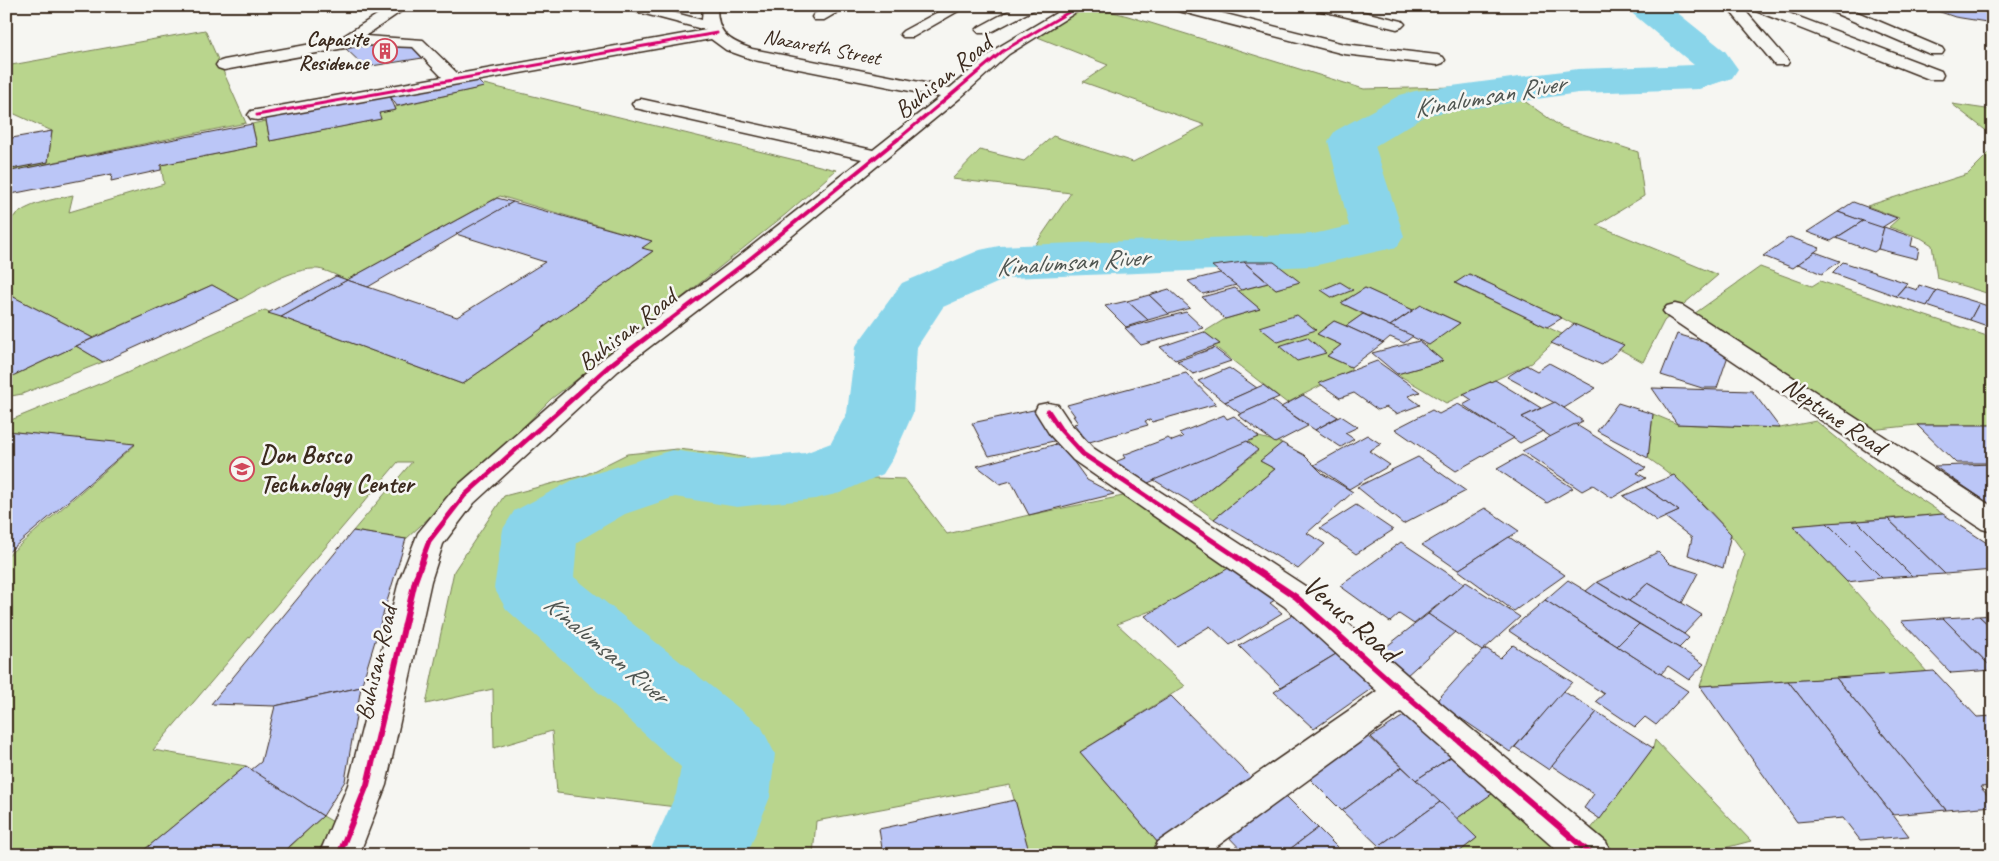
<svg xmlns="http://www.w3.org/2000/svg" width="1999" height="861" viewBox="0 0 1999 861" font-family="Caveat,sans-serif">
	<rect width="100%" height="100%" fill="#f6f6f2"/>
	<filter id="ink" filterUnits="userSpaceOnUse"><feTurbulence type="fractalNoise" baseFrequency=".02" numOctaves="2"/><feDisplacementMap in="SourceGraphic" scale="10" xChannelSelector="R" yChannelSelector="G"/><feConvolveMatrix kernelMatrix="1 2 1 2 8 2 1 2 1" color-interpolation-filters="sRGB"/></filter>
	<g filter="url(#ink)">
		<g fill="#b9d58d" stroke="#7a8056">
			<polygon points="1078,6 1090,6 1128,16 1364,89 1503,86 1561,127 1638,152 1644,196 1597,225 1718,275 1664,321 1643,362 1562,318 1469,274 1456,284 1562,334 1531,363 1446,403 1397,374 1443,361 1425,346 1460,323 1422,305 1413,310 1365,288 1341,303 1363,314 1346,326 1334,321 1317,334 1341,345 1327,356 1351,367 1351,370 1287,403 1214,346 1220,344 1204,332 1225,319 1260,309 1238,291 1268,283 1276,289 1299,282 1274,262 1255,262 1252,258 1274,252 1024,261 1071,193 952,179 980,150 1024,161 1053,136 1133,162 1205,125 1083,82 1108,65 1030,34"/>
			<polygon points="205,30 246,123 6,172 6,170 48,162 52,131 6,110 6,66"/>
			<path d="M484,84L836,170L786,214L629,340L551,399L488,463L406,539L353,531L412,462H398L153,750L246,766L138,855H6V557L135,445L6,431V422L121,375L265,310L281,317L462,384L652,252L642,248L651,241L500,196L347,280C339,277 327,270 318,269C294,267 260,288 239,300L212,285L93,338L6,293V241L11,237L12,218C28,203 51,200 73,195L69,212L164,184L161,165L257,146L252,124L266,121L270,141L380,119L379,113L396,110L395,107L483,87Z"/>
			<polygon points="1952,104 1993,110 1993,136"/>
			<polygon points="1993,149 1993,295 1937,278 1932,245 1921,238 1889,227 1899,218 1867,206 1968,174"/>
			<polygon points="1760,267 1812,286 1820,281 1993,338 1993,425 1917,425 1870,430 1691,316"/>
			<polygon points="76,346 103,362 22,394 6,397 6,379"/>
			<path d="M1653,414L1677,424L1780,428L1816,421L1875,469L1943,514L1794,526L1847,582L1928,673L1700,686L1745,554C1719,517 1685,483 1648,458Z"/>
			<polygon points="1259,437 1282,443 1260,461 1275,469 1214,519 1192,503 1258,451 1247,441"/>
			<polygon points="677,449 726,454 791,466 815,476 905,479 947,534 1029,515 1128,495 1245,574 1117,624 1185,686 1080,752 1159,844 1145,855 1030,855 1010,785 816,821 813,855 672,855 685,808 557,793 552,731 494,748 493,689 426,704 454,571 504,496 585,475 627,454"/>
			<polygon points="1655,740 1751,841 1698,855 1604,855 1584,838 1653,748"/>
			<polygon points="1503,786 1583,855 1455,855 1477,838 1456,819"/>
			<polygon points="323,816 335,823 316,855 281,855"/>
		</g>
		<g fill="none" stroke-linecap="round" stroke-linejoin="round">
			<polygon fill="#8ad5ea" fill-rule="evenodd" points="1628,6 1669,6 1725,51 1738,69 1732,78 1699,89 1578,93 1427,115 1375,146 1404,236 1397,247 1313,266 1008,278 943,307 917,347 913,413 893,458 883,474 840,493 815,499 737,507 675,497 625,514 577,542 574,577 761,726 775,754 770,797 747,855 648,855 676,794 681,767 506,609 494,588 503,529 514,511 573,480 672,450 737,459 805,453 831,443 847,413 855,347 902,283 980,250 999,246 1313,234 1349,226 1328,141 1335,131 1400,95 1415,91 1578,69 1694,65 1633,14"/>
		</g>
		<g fill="#bbc6f7" stroke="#3b2a1e">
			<polygon points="1923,6 1993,6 1993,23 1955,17"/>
			<polygon points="414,43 429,57 365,67 342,45"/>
			<polygon points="475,78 484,87 397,106 390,96"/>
			<polygon points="390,96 396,110 379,113 381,119 270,141 265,115"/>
			<polygon points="252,124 257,146 161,165 161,170 111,181 112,174 6,195 6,172"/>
			<polygon points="52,131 48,162 6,170 6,139"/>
			<polygon points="497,198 513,202 368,287 347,280"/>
			<polygon points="513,202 652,241 642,248 653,251 462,384 281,317 347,280 457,317 545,262 456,234"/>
			<polygon points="1853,202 1897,218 1881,228 1838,212"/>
			<polygon points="1838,212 1863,221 1831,241 1807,232"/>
			<polygon points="1863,221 1884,228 1878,249 1874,252 1836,238"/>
			<polygon points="1884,227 1913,237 1911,246 1919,248 1917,259 1878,249"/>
			<polygon points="1790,237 1820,248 1793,268 1763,256"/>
			<polygon points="1815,252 1840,261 1822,274 1798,264"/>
			<polygon points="1244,262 1268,283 1241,290 1212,266"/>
			<polygon points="1244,262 1274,262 1300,282 1276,289"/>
			<polygon points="1843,262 1907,283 1896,296 1832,273"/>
			<polygon points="1220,273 1236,285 1203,294 1188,281"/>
			<polygon points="1469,274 1562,318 1547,327 1455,283"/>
			<polygon points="336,276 347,280 281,317 268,313"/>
			<polygon points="1340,282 1353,290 1333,298 1321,290"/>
			<polygon points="212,285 239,300 103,362 76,346"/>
			<polygon points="1919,285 1937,291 1927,306 1896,296 1905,286 1917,290"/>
			<polygon points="1235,288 1260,309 1225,319 1202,297"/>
			<polygon points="1365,288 1413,310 1390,326 1341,303"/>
			<polygon points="1169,289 1190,308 1169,314 1149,295"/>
			<polygon points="1937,290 1979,303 1970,320 1927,306"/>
			<polygon points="6,293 93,338 6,379"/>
			<polygon points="1149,295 1169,314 1148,320 1127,301"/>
			<polygon points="1127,301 1148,320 1126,327 1105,306"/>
			<polygon points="1979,303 1993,308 1993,328 1970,320"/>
			<polygon points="1421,305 1460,323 1429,345 1390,326"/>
			<polygon points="1186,312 1203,328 1141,345 1125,328"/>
			<polygon points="1363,314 1390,326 1413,336 1404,343 1390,337 1383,343 1346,326"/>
			<polygon points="1297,315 1316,330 1278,342 1259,327"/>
			<polygon points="1334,321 1346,326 1383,343 1351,367 1327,356 1341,345 1317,334"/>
			<polygon points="1574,324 1624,345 1602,365 1551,343"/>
			<polygon points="1204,332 1220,344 1175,360 1160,347"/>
			<polygon points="1677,334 1730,350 1717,388 1702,388 1661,375"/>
			<polygon points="1307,337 1326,353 1297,361 1279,346"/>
			<polygon points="1419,341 1443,361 1397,374 1372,353"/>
			<polygon points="1214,348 1231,361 1193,374 1177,361"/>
			<polygon points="1377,361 1420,392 1408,396 1420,405 1396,414 1386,407 1378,410 1354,393 1340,398 1319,383"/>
			<polygon points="1549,363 1596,388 1564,408 1507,377 1526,365 1537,371"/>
			<polygon points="1229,368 1257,388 1225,402 1198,381"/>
			<polygon points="1186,373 1216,404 1152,422 1150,420 1145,421 1148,425 1086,443 1079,435 1082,434 1074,424 1078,423 1073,416 1075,416 1067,405"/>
			<polygon points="1495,380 1541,408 1522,417 1543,431 1520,443 1463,405 1472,400 1463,394"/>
			<polygon points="1263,385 1279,397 1241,414 1225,402"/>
			<polygon points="1652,388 1752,391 1780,428 1677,424"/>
			<polygon points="1303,395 1338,417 1315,430 1281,407"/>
			<polygon points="1272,400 1281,407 1308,426 1275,443 1238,415"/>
			<polygon points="1555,402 1583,421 1551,437 1522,417"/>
			<polygon points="1618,403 1653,414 1648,458 1597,431"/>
			<polygon points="1458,404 1514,438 1456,471 1395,429 1432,410 1439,414"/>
			<polygon points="1038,409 1058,440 989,456 972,423"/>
			<polygon points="1224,415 1227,419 1234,416 1259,437 1143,485 1129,476 1115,462 1125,458 1123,455 1168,438 1172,441 1183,437 1179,433"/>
			<polygon points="1341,416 1358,427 1345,433 1354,439 1341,447 1315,430"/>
			<polygon points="1575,424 1646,468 1637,473 1646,478 1612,498 1593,485 1582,491 1522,451"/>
			<polygon points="1917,425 1993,425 1993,463 1956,463"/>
			<polygon points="6,431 135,444 6,554"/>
			<polygon points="1367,435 1381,444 1369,451 1390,465 1349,489 1314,465"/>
			<polygon points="1247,441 1258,450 1192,503 1154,480"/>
			<polygon points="1060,443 1087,480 1114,494 1029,515 1011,481 1000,484 977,466"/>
			<polygon points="1282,443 1304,455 1323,474 1353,492 1307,533 1325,544 1298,569 1214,519 1275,469 1260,461"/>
			<polygon points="1522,455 1573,488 1547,503 1497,469"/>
			<polygon points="1418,457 1466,491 1403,524 1357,487"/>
			<polygon points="1993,464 1993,506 1934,466"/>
			<polygon points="1674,475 1731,534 1723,568 1688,555 1692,538 1665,517 1679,511 1645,487"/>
			<polygon points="1645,487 1679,511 1657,521 1623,496"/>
			<polygon points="1356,505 1393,530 1356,554 1320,528"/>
			<polygon points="1485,508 1519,531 1458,570 1422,545"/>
			<polygon points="1943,514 1993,547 1993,570 1945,574 1888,519"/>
			<polygon points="1888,519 1945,574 1912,576 1857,521"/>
			<polygon points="1857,521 1912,576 1882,578 1827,523"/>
			<polygon points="1827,523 1882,578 1847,582 1793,526"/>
			<polygon points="353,531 406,539 361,687 275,706 211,704"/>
			<polygon points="1509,537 1565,575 1514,611 1458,570"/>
			<polygon points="1401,542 1464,584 1414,624 1399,614 1390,622 1340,586"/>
			<polygon points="1658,552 1670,564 1698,573 1682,603 1648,583 1629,601 1597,582"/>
			<polygon points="1234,565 1280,597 1270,603 1282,613 1230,645 1210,626 1177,646 1145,616"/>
			<polygon points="1568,580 1586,591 1639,624 1617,646 1545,600"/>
			<polygon points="1466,582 1520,617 1482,651 1428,614"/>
			<polygon points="1597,582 1684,634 1689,638 1679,648 1586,591"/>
			<polygon points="1648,583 1682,603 1702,615 1684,634 1629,601"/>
			<polygon points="1545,600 1617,646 1688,691 1656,725 1645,717 1635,727 1596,701 1604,694 1509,631"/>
			<polygon points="1297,613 1341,651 1281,687 1239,646"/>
			<polygon points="1428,614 1455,632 1406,676 1377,654"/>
			<polygon points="1993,615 1993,629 1979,616"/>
			<polygon points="1979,616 1993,629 1993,669 1943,618"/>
			<polygon points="1943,618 1993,669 1993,670 1951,673 1901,621"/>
			<polygon points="1639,624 1679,648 1704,664 1689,680 1668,666 1661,674 1617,646"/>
			<polygon points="1513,645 1572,682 1510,752 1456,715 1451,720 1431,707 1482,651 1487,649 1500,658"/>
			<polygon points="1341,651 1378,684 1314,729 1274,692"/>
			<polygon points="1934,671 1977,717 1993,716 1993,786 1980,787 1993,801 1993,806 1946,810 1836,678"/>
			<polygon points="1836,678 1946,810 1893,815 1788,681"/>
			<polygon points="1788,681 1893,815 1909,836 1860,840 1843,818 1797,822 1700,686"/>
			<polygon points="361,687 345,781 323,816 251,770 261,762 275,706"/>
			<polygon points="1563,691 1597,712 1549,770 1515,747"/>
			<polygon points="1171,696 1253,779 1159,844 1080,752"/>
			<polygon points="1416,708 1463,749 1416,780 1371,737"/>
			<polygon points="1597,712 1653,748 1600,819 1584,808 1594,794 1552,766"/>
			<polygon points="1366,734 1402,767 1342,811 1306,775"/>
			<polygon points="1463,749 1503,786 1456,819 1416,780"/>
			<polygon points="246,766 323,816 280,855 138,855"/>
			<polygon points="1402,767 1440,802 1379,846 1342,811"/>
			<polygon points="1283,793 1318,828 1282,855 1246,855 1225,833"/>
			<polygon points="1015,800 1030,855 883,855 879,829"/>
			<polygon points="1440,802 1477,838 1455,855 1387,855 1379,846"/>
			<polygon points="1318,828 1345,855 1282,855"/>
		</g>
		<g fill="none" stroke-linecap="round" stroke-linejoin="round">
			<defs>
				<g id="minor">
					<path d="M391,6H409L365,36L423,40L458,74L706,30L626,9L624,6H649L702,20L703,6H717C717,33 727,40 752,49L950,88L997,48L1068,6H1086L1009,54L960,98L754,267L618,371L474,503L443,544L431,581L386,785L359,855H319L348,785L399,581L418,533L454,489L600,361L738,257L862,159L635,108L632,104L635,100L641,99L873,150L940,97L754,60L726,50L711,39L257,120L251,119L248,115L251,111L442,77L413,47L361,45L224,70L218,68L216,65L218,62L224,60L339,39Z"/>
					<polygon points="829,6 848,6 824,20 814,20 812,17 814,14"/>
					<polygon points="949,6 967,6 913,37 903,37 900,34 903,31"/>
					<polygon points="1018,6 1037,6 1035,9 989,33 979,33 976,30 979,27"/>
					<polygon points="1169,6 1194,6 1344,44 1437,55 1443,57 1445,60 1443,63 1437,65 1344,54 1171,9"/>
					<polygon points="1312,6 1339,6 1402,21 1405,24 1402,27 1397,29 1314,9"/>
					<polygon points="1726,6 1741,6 1787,59 1789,62 1787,65 1775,65"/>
					<polygon points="1749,6 1770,6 1941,71 1943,75 1941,79 1929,79 1751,9"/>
					<polygon points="1823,6 1843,6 1942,48 1944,51 1942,54 1930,54 1825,9"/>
					<polygon points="1675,304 1683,306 1993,507 1993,532 1982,529 1667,316 1663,311 1667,306"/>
					<polygon points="1048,403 1058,405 1070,423 1093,448 1308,588 1415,682 1606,842 1612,855 1562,855 1401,712 1205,855 1152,855 1158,842 1377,691 1284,606 1073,460 1050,435 1035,411 1038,405"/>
				</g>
			</defs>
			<use href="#minor" stroke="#3b2a1e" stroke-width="3"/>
			<use href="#minor" fill="#f6f6f2" fill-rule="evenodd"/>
			<defs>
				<g id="cycleway-far3">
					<polyline points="257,115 717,33"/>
					<polyline points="896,141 1003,51 1079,6"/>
				</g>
				<polyline id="cycleway-far2" points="667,322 746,262 898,139"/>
				<g id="cycleway-far1">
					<polyline points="1048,411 1060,429 1083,454 1237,557"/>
					<polyline points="423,557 429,541 464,496 609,366 668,321"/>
				</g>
				<g id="cycleway">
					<polyline points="1235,556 1296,597 1402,692 1592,855"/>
					<polyline points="339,855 367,785 415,581 424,556"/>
				</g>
			</defs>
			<use href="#cycleway-far3" stroke="#f6f6f2" stroke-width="5"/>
			<use href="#cycleway-far2" stroke="#f6f6f2" stroke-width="6"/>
			<use href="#cycleway-far1" stroke="#f6f6f2" stroke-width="8"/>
			<use href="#cycleway" stroke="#f6f6f2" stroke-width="9"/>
			<use href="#cycleway-far3" stroke="#d6006c" stroke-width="3"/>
			<use href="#cycleway-far2" stroke="#d6006c" stroke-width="4"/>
			<use href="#cycleway-far1" stroke="#d6006c" stroke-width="5"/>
			<use href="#cycleway" stroke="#d6006c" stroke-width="6"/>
		</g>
	</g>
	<defs>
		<symbol id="building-ring" viewBox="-11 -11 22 22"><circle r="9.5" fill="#f6f6f2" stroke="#d1495b" stroke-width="1.5"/><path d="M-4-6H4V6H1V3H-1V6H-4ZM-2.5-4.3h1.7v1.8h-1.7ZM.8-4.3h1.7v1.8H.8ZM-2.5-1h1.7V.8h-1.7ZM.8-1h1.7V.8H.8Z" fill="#d1495b"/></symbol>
		<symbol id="university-ring" viewBox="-11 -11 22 22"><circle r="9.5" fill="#f6f6f2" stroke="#d1495b" stroke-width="1.5"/><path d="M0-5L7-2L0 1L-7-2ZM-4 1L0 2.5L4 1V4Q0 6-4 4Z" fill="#d1495b"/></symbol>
	</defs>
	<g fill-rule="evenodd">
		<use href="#building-ring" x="371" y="37" width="28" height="28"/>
		<use href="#university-ring" x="228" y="455" width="28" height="28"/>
	</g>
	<g text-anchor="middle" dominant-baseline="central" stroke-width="5" stroke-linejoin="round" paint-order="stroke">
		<g font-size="21" font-weight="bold" fill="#3b2a1e" stroke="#f6f6f2" text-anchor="end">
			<text x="368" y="39">Capacite<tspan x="368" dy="24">Residence</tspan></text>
		</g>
		<g font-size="21" fill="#3b2a1e" stroke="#f6f6f2">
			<text transform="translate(822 47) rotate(11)">Nazareth Street</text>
		</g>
		<g font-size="25" fill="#3b2a1e" stroke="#f6f6f2">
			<text transform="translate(943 77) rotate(-39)">Buhisan Road</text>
			<text transform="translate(627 330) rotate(-38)">Buhisan Road</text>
			<text transform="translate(1834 416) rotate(34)">Neptune Road</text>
			<text transform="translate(376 663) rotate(-77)">Buhisan Road</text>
		</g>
		<g font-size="25" font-weight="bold" fill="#3b2a1e" stroke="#f6f6f2" text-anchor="start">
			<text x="260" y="455">Don Bosco<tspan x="260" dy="29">Technology Center</tspan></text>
		</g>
		<g font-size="26" font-style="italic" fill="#4f5551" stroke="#f6f6f2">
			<text transform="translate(1489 96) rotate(-10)">Kinalumsan River</text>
			<text transform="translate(1072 262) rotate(-4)">Kinalumsan River</text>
			<text transform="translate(606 649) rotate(40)">Kinalumsan River</text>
		</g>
		<g font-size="30" fill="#3b2a1e" stroke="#f6f6f2">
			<text transform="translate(1351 618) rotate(41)">Venus Road</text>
		</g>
	</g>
	<rect width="1999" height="861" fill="none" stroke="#f6f6f2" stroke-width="25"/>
	<rect x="12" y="12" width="1974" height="836" fill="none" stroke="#3b2a1e" stroke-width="2" filter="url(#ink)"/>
</svg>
